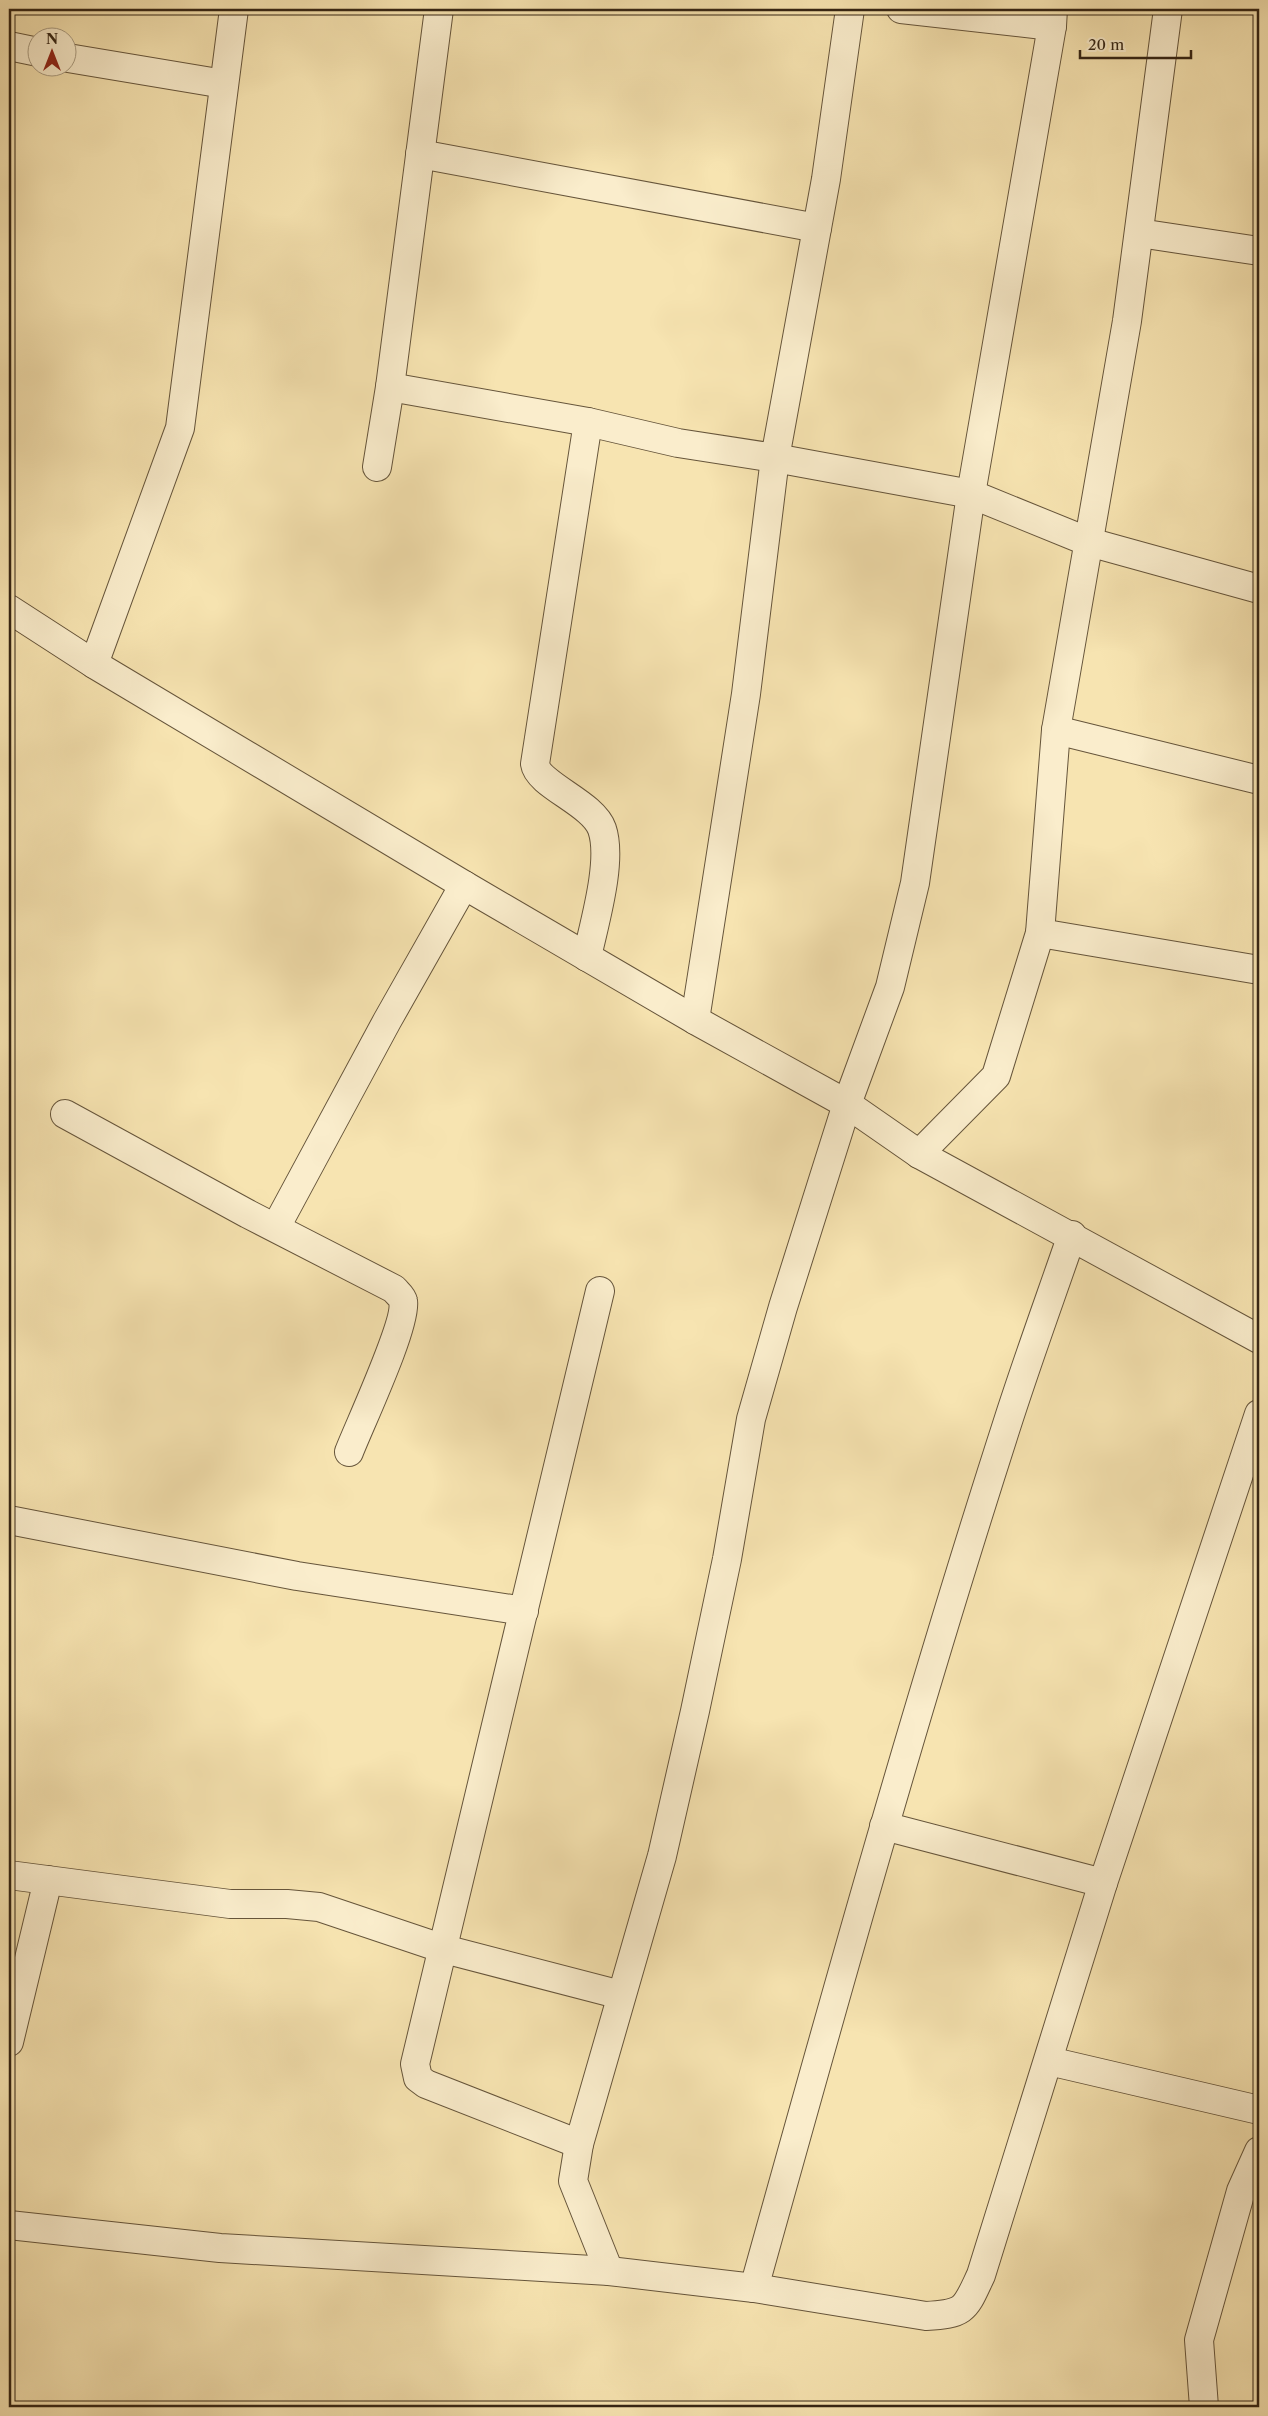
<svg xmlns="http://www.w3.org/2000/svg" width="1268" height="2416" viewBox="0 0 1268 2416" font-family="'Libre Caslon Text',serif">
	<rect width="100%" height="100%" fill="#f7e4b1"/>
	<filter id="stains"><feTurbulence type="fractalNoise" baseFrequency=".004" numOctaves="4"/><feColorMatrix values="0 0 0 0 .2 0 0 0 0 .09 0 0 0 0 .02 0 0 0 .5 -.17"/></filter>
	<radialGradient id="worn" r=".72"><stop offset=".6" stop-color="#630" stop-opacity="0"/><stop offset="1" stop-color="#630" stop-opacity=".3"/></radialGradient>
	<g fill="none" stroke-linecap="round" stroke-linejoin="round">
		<defs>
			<g id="minor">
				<polyline points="234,9 180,428 94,664 464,885 695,1020 847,1104 919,1154 1259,1339"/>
				<polyline points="901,9 1052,26 1053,9"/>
				<polyline points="9,46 38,52"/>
				<polyline points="68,58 224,84"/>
				<polyline points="420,154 817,228"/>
				<polyline points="1139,233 1259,251"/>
				<polyline points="390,387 588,422 678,443 775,458 971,494 1089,542 1259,589"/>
				<polyline points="377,467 390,387 439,9"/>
				<polyline points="9,609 94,664"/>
				<polyline points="1056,730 1259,780"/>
				<polyline points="1040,933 1259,970"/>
				<path d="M587,957C594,924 613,861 602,829C593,803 538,785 535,764L588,422"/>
				<polyline points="695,1020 746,694 775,458 826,179 850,9"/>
				<path d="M65,1114L248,1214L394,1289C397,1293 402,1296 403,1301C408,1322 359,1426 349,1452"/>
				<polyline points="919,1154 996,1076 1040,933 1056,730 1127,321 1168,9"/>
				<polyline points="276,1227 387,1021 464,885"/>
				<polyline points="9,1520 297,1576 524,1611"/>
				<polyline points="884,1826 1103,1883"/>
				<polyline points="9,1875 230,1904 287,1904 319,1907 444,1949 621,1995"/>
				<polyline points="9,2042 48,1880"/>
				<polyline points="1049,2061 1259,2110"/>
				<polyline points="579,2144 426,2084 418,2078 415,2064 600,1291"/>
				<path d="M9,2225L220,2248L609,2271L754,2288L926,2316C966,2314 965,2309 981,2275L1103,1883L1259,1414"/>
				<polyline points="609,2271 573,2181 579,2144 662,1856 695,1711 727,1559 751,1419 783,1307 847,1104 890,987 915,883 971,494 1052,26"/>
				<path d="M754,2288C835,1997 916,1706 1009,1418C1029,1356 1051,1296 1072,1235"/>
				<polyline points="1204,2407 1199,2340 1241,2191 1259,2151"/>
			</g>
		</defs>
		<use href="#minor" stroke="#66553b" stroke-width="30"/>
		<use href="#minor" stroke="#faedcc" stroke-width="28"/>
	</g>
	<rect width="1268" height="2416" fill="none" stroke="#f7e4b1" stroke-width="30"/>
	<rect x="10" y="10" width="1248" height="2396" fill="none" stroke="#352514" stroke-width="2.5"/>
	<rect x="15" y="15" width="1238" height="2386" fill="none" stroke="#352514"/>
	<g transform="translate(52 52)"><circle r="24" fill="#faedcc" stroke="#ab9d82"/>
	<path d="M0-4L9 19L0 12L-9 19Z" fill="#8f2418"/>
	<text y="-8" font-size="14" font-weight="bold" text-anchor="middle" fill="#352514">N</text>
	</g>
	<path d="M1080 50v8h111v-8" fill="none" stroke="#352514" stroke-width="2.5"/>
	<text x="1088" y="50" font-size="15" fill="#352514" stroke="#faedcc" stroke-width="4" paint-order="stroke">20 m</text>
	<rect width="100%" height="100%" filter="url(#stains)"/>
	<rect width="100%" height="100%" fill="url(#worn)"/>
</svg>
